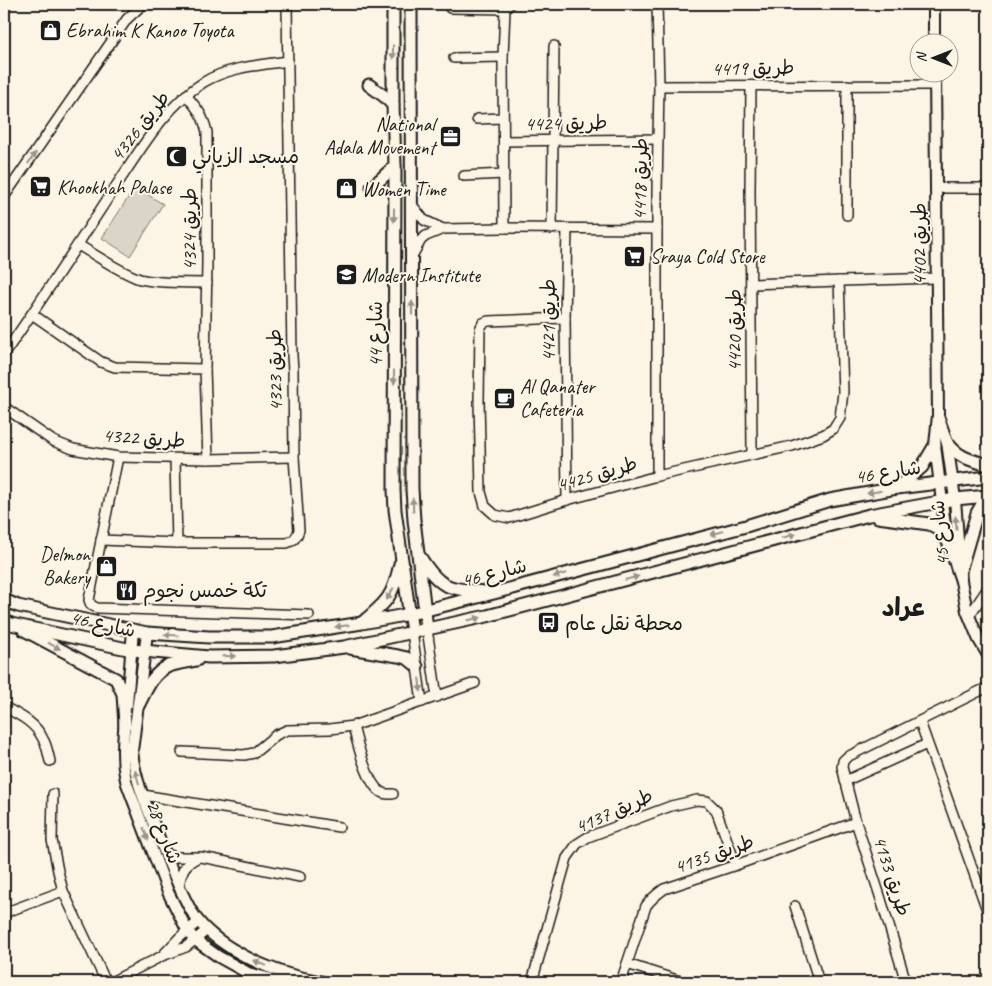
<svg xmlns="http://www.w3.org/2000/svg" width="992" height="986" viewBox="0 0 992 986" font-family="Caveat,'Playpen Sans Arabic',sans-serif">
	<rect width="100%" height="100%" fill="#fcf5e5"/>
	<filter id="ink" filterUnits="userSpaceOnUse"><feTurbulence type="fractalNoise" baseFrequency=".02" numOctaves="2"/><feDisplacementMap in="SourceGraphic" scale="10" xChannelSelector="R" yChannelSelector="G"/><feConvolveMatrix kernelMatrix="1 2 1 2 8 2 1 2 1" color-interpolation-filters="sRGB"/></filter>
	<g filter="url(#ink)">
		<polygon fill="#dbd5c8" stroke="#7c7872" points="135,187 163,204 130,256 102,238"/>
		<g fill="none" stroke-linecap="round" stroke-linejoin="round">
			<defs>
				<g id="minor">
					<polyline points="4,8 7,4"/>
					<polyline points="450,8 505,9 504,4"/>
					<polyline points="454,58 503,57"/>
					<polyline points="847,85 847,215"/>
					<polyline points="659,86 935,85"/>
					<polyline points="751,86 750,191 752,454"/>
					<path d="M186,95C197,108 203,115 207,132V263L205,369L208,459"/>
					<polyline points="477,119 503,118"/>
					<polyline points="504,141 658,139"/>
					<polyline points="464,176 504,174"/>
					<polyline points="936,188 988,188"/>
					<polyline points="4,197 127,19 143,4"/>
					<polyline points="412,205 424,220 443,229"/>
					<polyline points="504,228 503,57 505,9 510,4"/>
					<polyline points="552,229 554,46"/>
					<polyline points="567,229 565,318 567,500"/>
					<path d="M78,245C96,255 121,273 140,279C159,284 187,282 207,283"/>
					<polyline points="412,256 421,240 426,236 443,229 504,228 657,229"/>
					<polyline points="751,284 936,278"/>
					<polyline points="32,314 101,362 115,367 205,369"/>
					<polyline points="565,318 488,321 483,323 480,329 479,400 481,492 485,506 495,515 509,518 567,500 657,476 792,446 823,435 833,429 840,418 843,392 839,281"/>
					<path d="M4,354C43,299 79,242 116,186C141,149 165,106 204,82C229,67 260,65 288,61"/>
					<polyline points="4,407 53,441 73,449 118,457 208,459 294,457"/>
					<polyline points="118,457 89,600 91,605 97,608 309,615"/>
					<polyline points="175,459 177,543"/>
					<polyline points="657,476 657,192 659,86 657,4"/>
					<path d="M101,540L177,543H287C294,541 297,537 299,530L294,457L293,370L292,356L287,4"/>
					<polyline points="969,616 988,588"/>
					<polyline points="427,629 437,697"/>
					<polyline points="412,632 422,702"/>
					<path d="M4,707C19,715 35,722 43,739C47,745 48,754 50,761"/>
					<polyline points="920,722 986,907 988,906"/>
					<path d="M353,726C357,742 367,784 381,792C385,795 389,794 393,794"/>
					<polyline points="182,752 244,755 254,753 276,735 287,730 330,729 353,726 475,683"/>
					<polyline points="845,781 927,744"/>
					<polyline points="53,794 52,840 58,871 63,891 106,982"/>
					<polyline points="143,795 339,827"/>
					<polyline points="165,853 175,857 200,857 212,859 300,877"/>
					<path d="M179,886C182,871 183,865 197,858"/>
					<polyline points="795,906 819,982"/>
					<polyline points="4,913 63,891"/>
					<polyline points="164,954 179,938 199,921"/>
					<polyline points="627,964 683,982"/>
					<polyline points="111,982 162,956 186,947 207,930"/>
					<polyline points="532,982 567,858 577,844 588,837 671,806 697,800 707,801 716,810 736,865"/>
					<path d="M621,982L646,906C651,899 657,894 664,889L736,865L856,822"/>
					<polyline points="906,982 880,896 856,822 842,767 843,761 847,757 988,687"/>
				</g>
				<g id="tertiary">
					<polyline points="934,4 934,42"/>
					<polyline points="935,72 938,415 935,445 942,502 947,540 961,581"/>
					<polyline points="938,416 947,442 955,499 961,581 967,611 979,640 988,655"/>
					<path d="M147,633L132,751C135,781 147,807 158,835C168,861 178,888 192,912C209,940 251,962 282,972C296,977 310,979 323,982"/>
					<polyline points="127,704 133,630"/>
					<path d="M125,718C123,741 121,762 127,784L168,892L187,930L195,940L219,957L248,973L283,982"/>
				</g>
				<g id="secondary">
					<polyline points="393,4 393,105 395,166 394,490 395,510 412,632"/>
					<polyline points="411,4 412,489 414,520 427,629"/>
					<polyline points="369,85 384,96 393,105"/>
					<polyline points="372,187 395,166"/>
					<path d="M947,442C958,458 971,460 988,465"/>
					<polyline points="897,488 922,467 935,445"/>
					<path d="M878,517L929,524C938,527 942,533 947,540"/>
					<path d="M420,557C441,590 448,588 485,592"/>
					<polyline points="960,571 977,513 981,506 988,501"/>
					<polyline points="4,600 18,606 147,633 209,637 272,637 362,623 410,614 494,593 746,526 830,500 897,488 988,477"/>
					<polyline points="4,620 11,624 132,650 209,657 274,656 344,647 487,616 869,515 955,499 988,496"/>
					<path d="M363,622C388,601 393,596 400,564"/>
					<polyline points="24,630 116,679 123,694 125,725"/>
					<polyline points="350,648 398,656 407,658 417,666"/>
					<path d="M138,706C146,691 152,673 169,666C178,663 188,662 197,660"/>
				</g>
			</defs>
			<use href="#minor" stroke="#1c1c1c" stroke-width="12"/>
			<use href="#tertiary" stroke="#1c1c1c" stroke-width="14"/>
			<use href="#secondary" stroke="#1c1c1c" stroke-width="15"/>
			<use href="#minor" stroke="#fcf5e5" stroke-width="9"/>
			<use href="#tertiary" stroke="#fcf5e5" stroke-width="10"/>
			<use href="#secondary" stroke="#fcf5e5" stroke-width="11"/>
		</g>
		<defs><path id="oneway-solid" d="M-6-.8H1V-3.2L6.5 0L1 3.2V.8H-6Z" transform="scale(1.25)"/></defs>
		<g fill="#97938b">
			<use href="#oneway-solid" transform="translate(393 52) rotate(90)"/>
			<use href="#oneway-solid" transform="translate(32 158) rotate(-55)"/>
			<use href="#oneway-solid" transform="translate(394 215) rotate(90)"/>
			<use href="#oneway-solid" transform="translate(412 308) rotate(-90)"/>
			<use href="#oneway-solid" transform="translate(394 377) rotate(90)"/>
			<use href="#oneway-solid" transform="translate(874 492) rotate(170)"/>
			<use href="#oneway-solid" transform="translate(413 505) rotate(-93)"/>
			<use href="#oneway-solid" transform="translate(956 523) rotate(-95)"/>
			<use href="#oneway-solid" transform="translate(717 533) rotate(165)"/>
			<use href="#oneway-solid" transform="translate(789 536) rotate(-15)"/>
			<use href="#oneway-solid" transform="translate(560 575) rotate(165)"/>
			<use href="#oneway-solid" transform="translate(632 578) rotate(-15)"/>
			<use href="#oneway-solid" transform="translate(390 594) rotate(120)"/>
			<use href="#oneway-solid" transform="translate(474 619) rotate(-12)"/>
			<use href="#oneway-solid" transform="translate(342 626) rotate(172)"/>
			<use href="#oneway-solid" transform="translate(171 635) rotate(-176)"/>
			<use href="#oneway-solid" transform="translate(54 646) rotate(28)"/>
			<use href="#oneway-solid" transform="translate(229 656) rotate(-1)"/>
			<use href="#oneway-solid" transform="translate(420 685) rotate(83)"/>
			<use href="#oneway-solid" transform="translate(137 777) rotate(-107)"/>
			<use href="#oneway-solid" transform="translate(146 834) rotate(69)"/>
			<use href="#oneway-solid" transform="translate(260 963) rotate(-157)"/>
		</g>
	</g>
	<defs>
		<symbol id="shop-square" viewBox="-11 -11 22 22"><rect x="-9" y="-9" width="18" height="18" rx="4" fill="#1c1c1c" stroke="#fcf5e5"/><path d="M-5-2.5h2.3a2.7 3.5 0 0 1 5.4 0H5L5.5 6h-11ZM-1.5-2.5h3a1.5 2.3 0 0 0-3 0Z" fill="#fff"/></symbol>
		<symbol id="office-square" viewBox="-11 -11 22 22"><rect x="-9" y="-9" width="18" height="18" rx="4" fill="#1c1c1c" stroke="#fcf5e5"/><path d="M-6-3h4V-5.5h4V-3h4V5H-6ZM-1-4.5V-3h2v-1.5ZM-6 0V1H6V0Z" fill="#fff"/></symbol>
		<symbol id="mosque-square" viewBox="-11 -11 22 22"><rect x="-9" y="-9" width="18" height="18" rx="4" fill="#1c1c1c" stroke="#fcf5e5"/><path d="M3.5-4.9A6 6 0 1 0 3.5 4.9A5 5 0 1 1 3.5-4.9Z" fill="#fff"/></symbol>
		<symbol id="supermarket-square" viewBox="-11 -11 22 22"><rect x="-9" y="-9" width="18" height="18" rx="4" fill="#1c1c1c" stroke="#fcf5e5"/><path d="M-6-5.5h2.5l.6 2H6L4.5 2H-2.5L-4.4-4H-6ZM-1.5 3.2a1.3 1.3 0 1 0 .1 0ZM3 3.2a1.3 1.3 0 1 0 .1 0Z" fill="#fff"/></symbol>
		<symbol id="university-square" viewBox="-11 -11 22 22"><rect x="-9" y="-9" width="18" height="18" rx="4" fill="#1c1c1c" stroke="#fcf5e5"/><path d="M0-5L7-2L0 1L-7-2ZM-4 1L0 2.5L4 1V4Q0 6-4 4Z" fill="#fff"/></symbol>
		<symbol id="cafe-square" viewBox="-11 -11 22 22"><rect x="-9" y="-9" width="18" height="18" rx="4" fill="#1c1c1c" stroke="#fcf5e5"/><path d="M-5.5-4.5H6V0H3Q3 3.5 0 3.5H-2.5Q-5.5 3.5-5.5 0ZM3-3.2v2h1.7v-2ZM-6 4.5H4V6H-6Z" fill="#fff"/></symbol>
		<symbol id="restaurant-square" viewBox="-11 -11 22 22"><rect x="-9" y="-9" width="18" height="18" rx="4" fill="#1c1c1c" stroke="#fcf5e5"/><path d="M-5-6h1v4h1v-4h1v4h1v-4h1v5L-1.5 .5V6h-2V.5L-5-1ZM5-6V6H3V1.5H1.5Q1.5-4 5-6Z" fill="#fff"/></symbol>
		<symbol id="bus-square" viewBox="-11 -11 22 22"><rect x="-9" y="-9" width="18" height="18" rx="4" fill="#1c1c1c" stroke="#fcf5e5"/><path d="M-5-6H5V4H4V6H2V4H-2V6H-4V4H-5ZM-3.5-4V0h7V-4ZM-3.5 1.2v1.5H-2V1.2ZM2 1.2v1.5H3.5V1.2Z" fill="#fff"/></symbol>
	</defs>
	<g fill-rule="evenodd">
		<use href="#shop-square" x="38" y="18" width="25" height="25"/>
		<use href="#office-square" x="438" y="124" width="25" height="25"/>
		<use href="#mosque-square" x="164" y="144" width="25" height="25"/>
		<use href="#supermarket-square" x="28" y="174" width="25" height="25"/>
		<use href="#shop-square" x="334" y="176" width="25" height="25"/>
		<use href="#supermarket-square" x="622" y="244" width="25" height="25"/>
		<use href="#university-square" x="334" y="262" width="25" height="25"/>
		<use href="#cafe-square" x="492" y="386" width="25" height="25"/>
		<use href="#shop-square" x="94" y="554" width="25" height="25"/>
		<use href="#restaurant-square" x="114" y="578" width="25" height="25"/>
		<use href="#bus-square" x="536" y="610" width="25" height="25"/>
	</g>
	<g text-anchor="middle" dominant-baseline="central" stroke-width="4" stroke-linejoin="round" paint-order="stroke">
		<g font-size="20" fill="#1c1c1c" stroke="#fcf5e5" text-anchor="start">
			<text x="66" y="30">Ebrahim K Kanoo Toyota</text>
			<text x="435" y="124" text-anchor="end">National<tspan x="435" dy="23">Adala Movement</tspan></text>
			<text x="192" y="156">مسجد الزياني</text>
			<text x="57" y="187">Khookhah Palase</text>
			<text x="362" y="189">Women Time</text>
			<text x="650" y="256">Sraya Cold Store</text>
			<text x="362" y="275">Modern Institute</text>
			<text x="520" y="386">Al Qanater<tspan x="520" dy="23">Cafeteria</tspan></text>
			<text x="90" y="554" text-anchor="end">Delmon<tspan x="90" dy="23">Bakery</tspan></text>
			<text x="143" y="590">تكة خمس نجوم</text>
			<text x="565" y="623">محطة نقل عام</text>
		</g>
		<g font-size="20" fill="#1c1c1c" stroke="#fcf5e5">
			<text transform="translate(753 68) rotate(-1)">طريق 4419</text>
			<text transform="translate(566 123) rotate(-1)">طريق 4424</text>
			<text transform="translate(140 126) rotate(-52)">طريق 4326</text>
			<text transform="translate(640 179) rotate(-89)">طريق 4418</text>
			<text transform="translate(189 229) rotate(-90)">طريق 4324</text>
			<text transform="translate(919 244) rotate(-90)">طريق 4402</text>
			<text transform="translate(548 320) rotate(-90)">طريق 4421</text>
			<text transform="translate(734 330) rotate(-90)">طريق 4420</text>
			<text transform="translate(375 334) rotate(-90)">شارع 44</text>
			<text transform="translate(275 370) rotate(-91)">طريق 4323</text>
			<text transform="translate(144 438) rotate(4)">طريق 4322</text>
			<text transform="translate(888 472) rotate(-9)">شارع 46</text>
			<text transform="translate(597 474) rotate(-16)">طريق 4425</text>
			<text transform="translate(940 533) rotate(-95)">شارع 45</text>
			<text transform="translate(494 573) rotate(-14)">شارع 46</text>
			<text transform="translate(103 624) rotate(12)">شارع 46</text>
			<text transform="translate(614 811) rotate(-24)">طريق 4137</text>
			<text transform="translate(164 832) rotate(69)">شارع 28</text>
			<text transform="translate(714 854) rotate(-19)">طريق 4135</text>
			<text transform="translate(892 876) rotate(72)">طريق 4133</text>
		</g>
		<g font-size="25" font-weight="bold" fill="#1c1c1c" stroke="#fcf5e5">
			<text x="904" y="608">عراد</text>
		</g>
	</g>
	<rect width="992" height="986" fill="none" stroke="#fcf5e5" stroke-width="20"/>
	<rect x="10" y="10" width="972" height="966" fill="none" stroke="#1c1c1c" stroke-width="2" filter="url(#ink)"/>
	<g transform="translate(934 58) rotate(270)"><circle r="24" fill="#fcf5e5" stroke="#a29e95"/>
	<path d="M0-4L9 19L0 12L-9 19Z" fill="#1c1c1c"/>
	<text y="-8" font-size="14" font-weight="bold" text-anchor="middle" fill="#1c1c1c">N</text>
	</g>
</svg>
